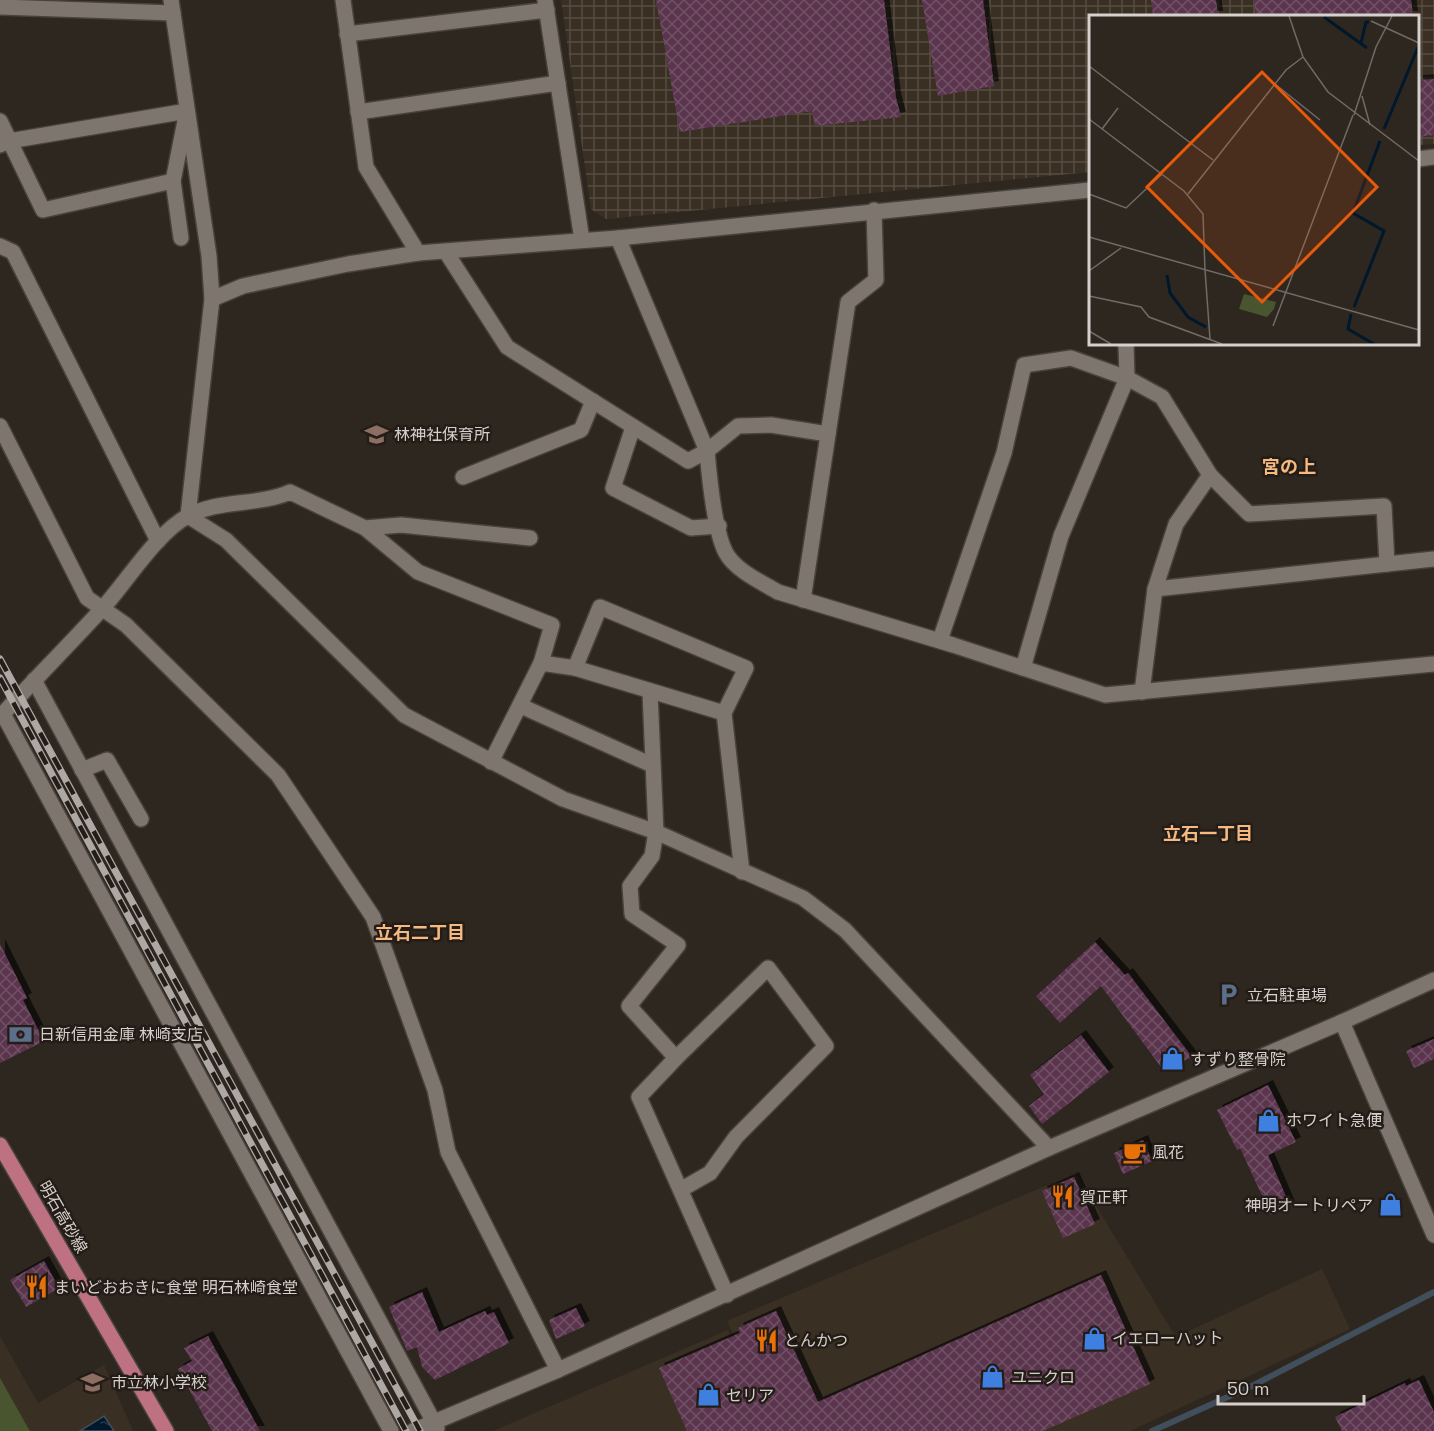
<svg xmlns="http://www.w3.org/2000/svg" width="1434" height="1431" viewBox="0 0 1434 1431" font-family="'Space Grotesk','Noto Sans JP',sans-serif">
	<defs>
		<pattern id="industrial-grid" width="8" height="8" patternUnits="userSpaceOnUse" patternTransform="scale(1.5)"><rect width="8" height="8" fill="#3a2f23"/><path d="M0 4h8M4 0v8" fill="none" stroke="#564c42"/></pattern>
		<pattern id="water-ripples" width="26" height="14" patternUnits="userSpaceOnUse" patternTransform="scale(1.5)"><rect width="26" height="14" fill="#00182b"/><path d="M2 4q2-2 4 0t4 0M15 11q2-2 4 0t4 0" fill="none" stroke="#243949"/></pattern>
		<pattern id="building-cross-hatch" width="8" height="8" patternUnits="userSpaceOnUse" patternTransform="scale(1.5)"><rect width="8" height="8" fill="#5a354d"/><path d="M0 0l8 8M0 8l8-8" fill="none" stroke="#715165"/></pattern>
		<filter id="shadow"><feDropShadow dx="5" dy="-5" stdDeviation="0" flood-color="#0009"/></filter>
	</defs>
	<rect width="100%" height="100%" fill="#2e2720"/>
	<g fill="#3a2f23">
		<polygon points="1076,1173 1176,1337 1322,1269 1350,1329 1130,1431 775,1431 727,1321"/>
		<polygon points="728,1330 773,1431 493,1431"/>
		<polygon points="0,1336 38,1403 104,1365 133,1431 0,1431"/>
	</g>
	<polygon fill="url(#industrial-grid)" points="561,0 1434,0 1434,144 1418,145 1418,16 1090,16 1090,172 606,219 591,209"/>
	<polygon fill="#49552e" points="0,1378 27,1426 30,1431 0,1431"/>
	<polygon fill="url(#water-ripples)" stroke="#404f5b" stroke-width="1.5" points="104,1416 114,1431 80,1431"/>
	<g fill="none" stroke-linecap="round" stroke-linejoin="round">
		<polyline stroke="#404f5b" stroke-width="6" points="1152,1431 1250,1387 1434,1292"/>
	</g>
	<g fill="url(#building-cross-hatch)" filter="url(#shadow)">
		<polygon points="656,0 884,0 896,98 901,117 815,126 812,111 680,132"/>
		<polygon points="922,0 983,0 994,86 938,96"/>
		<polygon points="1151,0 1216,0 1218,16 1153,16"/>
		<polygon points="1254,0 1411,0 1413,16 1256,16"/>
		<polygon points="1434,79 1434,135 1418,137 1418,80"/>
		<polygon points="1095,942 1125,975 1128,973 1192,1057 1164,1071 1101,986 1060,1023 1036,996"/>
		<polygon points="0,944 27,998 23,1000 44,1041 0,1063"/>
		<polygon points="1081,1035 1109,1072 1042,1124 1029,1106 1044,1094 1030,1075"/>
		<polygon points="1434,1039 1434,1059 1414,1068 1406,1051"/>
		<polygon points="1268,1085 1296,1142 1268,1155 1290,1206 1271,1215 1240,1148 1237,1150 1217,1110"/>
		<polygon points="1143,1140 1152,1161 1123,1174 1114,1153"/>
		<polygon points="1074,1177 1095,1224 1063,1238 1042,1191"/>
		<polygon points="44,1261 59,1288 26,1307 10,1280"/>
		<polygon points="1101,1275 1150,1384 1043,1431 687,1431 659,1368 740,1333 738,1328 776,1311 818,1402"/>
		<polygon points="422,1292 439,1332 485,1311 487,1315 494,1312 509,1343 435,1380 422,1367 417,1347 407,1351 389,1307"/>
		<polygon points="576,1308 585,1326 556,1339 549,1320"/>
		<polygon points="208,1336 260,1431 212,1431 178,1369 192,1361 184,1348"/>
		<polygon points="1419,1380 1434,1412 1434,1431 1342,1431 1335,1417 1405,1383 1406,1386"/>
	</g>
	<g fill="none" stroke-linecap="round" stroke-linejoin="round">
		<defs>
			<g id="minor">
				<polyline points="171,0 209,256 212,299 188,516"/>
				<polyline points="343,0 366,167 418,253"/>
				<polyline points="545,0 582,240"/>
				<polyline points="0,7 173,13"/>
				<polyline points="347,34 547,10"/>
				<polyline points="358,112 558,83"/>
				<polyline points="0,121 43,210 173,181"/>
				<polyline points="0,145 9,141 187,111 173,181 181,238"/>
				<polyline points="1418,159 1434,157"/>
				<path d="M618,238L707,451C709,474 715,533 726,553C735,570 761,582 778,592L953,645L1105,695L1434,664"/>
				<polyline points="0,246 13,252 158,541"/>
				<polyline points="446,252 507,347 688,461 707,451 738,426 771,425 828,434"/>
				<polyline points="212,299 243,286 348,264 418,253 618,238 1090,190"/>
				<polyline points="0,426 87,598 126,625 278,775 373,917 435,1090 448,1152 558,1370"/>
				<polyline points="633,427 613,488 691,528 719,526"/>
				<polyline points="463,477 581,430 593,401"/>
				<polyline points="188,516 226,540 404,715 563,799 656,832 803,898 845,930 1049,1148"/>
				<polyline points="365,528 418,572 552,625 541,663"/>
				<polyline points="1155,589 1434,559"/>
				<polyline points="803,600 848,302 876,280 874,210"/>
				<polyline points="940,640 1004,453 1024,365 1071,358 1127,378 1162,397 1210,475 1249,514 1384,506 1387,564"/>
				<polyline points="575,668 600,607 746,668 724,713"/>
				<polyline points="1023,668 1061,536 1127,378 1126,344"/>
				<polyline points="34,680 437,1428"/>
				<polyline points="650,692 656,832 652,856 630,886 632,914 678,945 629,1006 676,1058 639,1097 727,1295"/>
				<polyline points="1142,692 1155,589 1176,524 1210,475"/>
				<polyline points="521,706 652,765"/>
				<polyline points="3,714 391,1431"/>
				<path d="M0,717C33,681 68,646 101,610C126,583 156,533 188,516C219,499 259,506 290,492L365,528L401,525L530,538"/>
				<polyline points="491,762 541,663 575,668 724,713 742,872"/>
				<polyline points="82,770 107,760 141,819"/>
				<polyline points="1342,1022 1434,1235"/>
				<polyline points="676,1058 768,968 826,1046 736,1137 710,1173 682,1189"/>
				<polyline points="413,1431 558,1370 1049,1148 1342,1022 1434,980"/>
			</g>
			<polyline id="major" points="0,1145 166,1431"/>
		</defs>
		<use href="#minor" stroke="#48423c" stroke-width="18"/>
		<use href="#major" stroke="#48423c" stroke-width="18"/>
		<use href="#minor" stroke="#7e766e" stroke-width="15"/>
		<use href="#major" stroke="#be7181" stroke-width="15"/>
		<defs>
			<g id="rail">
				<polyline points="0,659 420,1431"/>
				<polyline points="0,678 406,1431"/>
			</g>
		</defs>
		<use href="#rail" stroke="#aea8a4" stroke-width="7"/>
		<use href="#rail" stroke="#241d17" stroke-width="4.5" stroke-dasharray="14" stroke-linecap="butt"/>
	</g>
	<defs>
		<symbol id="school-bare" viewBox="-9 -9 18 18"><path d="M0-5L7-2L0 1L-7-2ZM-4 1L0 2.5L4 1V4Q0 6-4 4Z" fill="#8d6e63" stroke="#241d17" stroke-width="2.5" paint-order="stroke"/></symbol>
		<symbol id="parking-bare" viewBox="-9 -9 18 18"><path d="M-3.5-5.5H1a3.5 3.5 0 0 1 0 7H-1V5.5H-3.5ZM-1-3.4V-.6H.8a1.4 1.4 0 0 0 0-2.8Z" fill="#5c6f8a" stroke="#241d17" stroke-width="2.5" paint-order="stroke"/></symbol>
		<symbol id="bank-bare" viewBox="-9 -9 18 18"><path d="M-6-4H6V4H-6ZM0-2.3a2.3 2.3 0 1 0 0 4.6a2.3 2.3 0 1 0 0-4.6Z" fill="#5c6f8a" stroke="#241d17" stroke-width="2.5" paint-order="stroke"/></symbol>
		<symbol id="shop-bare" viewBox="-9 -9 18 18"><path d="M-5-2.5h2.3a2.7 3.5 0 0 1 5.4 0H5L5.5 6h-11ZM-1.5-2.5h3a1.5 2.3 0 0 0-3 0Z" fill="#3f7fe0" stroke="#241d17" stroke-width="2.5" paint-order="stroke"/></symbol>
		<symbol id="cafe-bare" viewBox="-9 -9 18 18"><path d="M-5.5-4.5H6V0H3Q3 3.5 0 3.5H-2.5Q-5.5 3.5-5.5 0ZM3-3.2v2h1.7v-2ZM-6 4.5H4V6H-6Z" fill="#e8710a" stroke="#241d17" stroke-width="2.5" paint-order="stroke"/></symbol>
		<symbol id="restaurant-bare" viewBox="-9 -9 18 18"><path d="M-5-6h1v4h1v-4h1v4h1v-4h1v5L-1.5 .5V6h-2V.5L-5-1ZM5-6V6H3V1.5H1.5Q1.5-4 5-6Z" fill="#e8710a" stroke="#241d17" stroke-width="2.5" paint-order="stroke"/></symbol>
	</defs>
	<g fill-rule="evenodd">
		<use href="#school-bare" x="360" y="418" width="33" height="33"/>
		<use href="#parking-bare" x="1212" y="978" width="33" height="33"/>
		<use href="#bank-bare" x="4" y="1018" width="33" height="33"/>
		<use href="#shop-bare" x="1156" y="1042" width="33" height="33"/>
		<use href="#shop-bare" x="1252" y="1104" width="33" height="33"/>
		<use href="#cafe-bare" x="1118" y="1136" width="33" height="33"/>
		<use href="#restaurant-bare" x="1046" y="1180" width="33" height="33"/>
		<use href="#shop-bare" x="1374" y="1188" width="33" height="33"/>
		<use href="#restaurant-bare" x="20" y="1270" width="33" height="33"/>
		<use href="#shop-bare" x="1078" y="1322" width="33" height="33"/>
		<use href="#restaurant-bare" x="750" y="1324" width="33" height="33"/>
		<use href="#shop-bare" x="976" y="1360" width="33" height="33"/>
		<use href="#school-bare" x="76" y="1366" width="33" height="33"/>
		<use href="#shop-bare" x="692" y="1378" width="33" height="33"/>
	</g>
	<g text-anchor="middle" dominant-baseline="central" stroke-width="5" stroke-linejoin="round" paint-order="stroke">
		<g font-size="16" fill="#d5d0cc" stroke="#241d17" text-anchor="start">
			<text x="394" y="434">林神社保育所</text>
			<text x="1247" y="995">立石駐車場</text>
			<text x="39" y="1034">日新信用金庫 林崎支店</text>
			<text x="1190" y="1059">すずり整骨院</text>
			<text x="1286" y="1120">ホワイト急便</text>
			<text x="1152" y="1152">風花</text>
			<text x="1080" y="1197">賀正軒</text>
			<text x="1373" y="1205" text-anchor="end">神明オートリペア</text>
			<text x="54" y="1287">まいどおおきに食堂 明石林崎食堂</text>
			<text x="1112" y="1338">イエローハット</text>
			<text x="784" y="1340">とんかつ</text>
			<text x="1011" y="1377">ユニクロ</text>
			<text x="111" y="1382">市立林小学校</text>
			<text x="726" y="1395">セリア</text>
		</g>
		<g font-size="16" fill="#d5d0cc" stroke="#241d17">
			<text transform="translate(63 1217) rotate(60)">明石高砂線</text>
		</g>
		<g font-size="18" font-weight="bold" fill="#f5b981" stroke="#241d17">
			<text x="1289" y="466">宮の上</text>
			<text x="1208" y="833">立石一丁目</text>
			<text x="420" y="932">立石二丁目</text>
		</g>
	</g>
	<g transform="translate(1089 15)">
		<rect width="330" height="330" fill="#2e2720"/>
		<path d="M155,279L187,287L185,294L178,302L150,294Z" fill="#49552e"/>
		<path fill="none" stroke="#00182b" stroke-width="3" d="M235,2L278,33M272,28L277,7H280M295,114L330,30M78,260L81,278L99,302L117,312M265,292L295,216L264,198L291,126M262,299L259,314L285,329"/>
		<path fill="none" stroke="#716b65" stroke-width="1.5" d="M200,1L214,42L239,77L330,146M282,6L330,28M0,51L124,145M186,69L231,105M273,81L281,110M265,100L287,32L303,1M0,104L95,176L114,199L116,255M13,114L29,93M0,179L37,193L73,159M99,179L197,55L214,42M0,222L330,315M116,255L121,324M0,256L32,233M0,281L52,292L60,302L133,329M184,311L264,100M0,316L22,329"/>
		<path fill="#e8590c" fill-opacity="0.15" stroke="#e8590c" stroke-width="3" d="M173,57L288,172L173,287L58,172Z"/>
		<rect width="330" height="330" fill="none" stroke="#d5d0cc" stroke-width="3"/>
	</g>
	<path d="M1218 1395v9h146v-9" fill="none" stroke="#d5d0cc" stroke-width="3"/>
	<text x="1227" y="1395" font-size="18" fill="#d5d0cc" stroke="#241d17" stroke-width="4.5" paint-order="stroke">50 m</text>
</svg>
